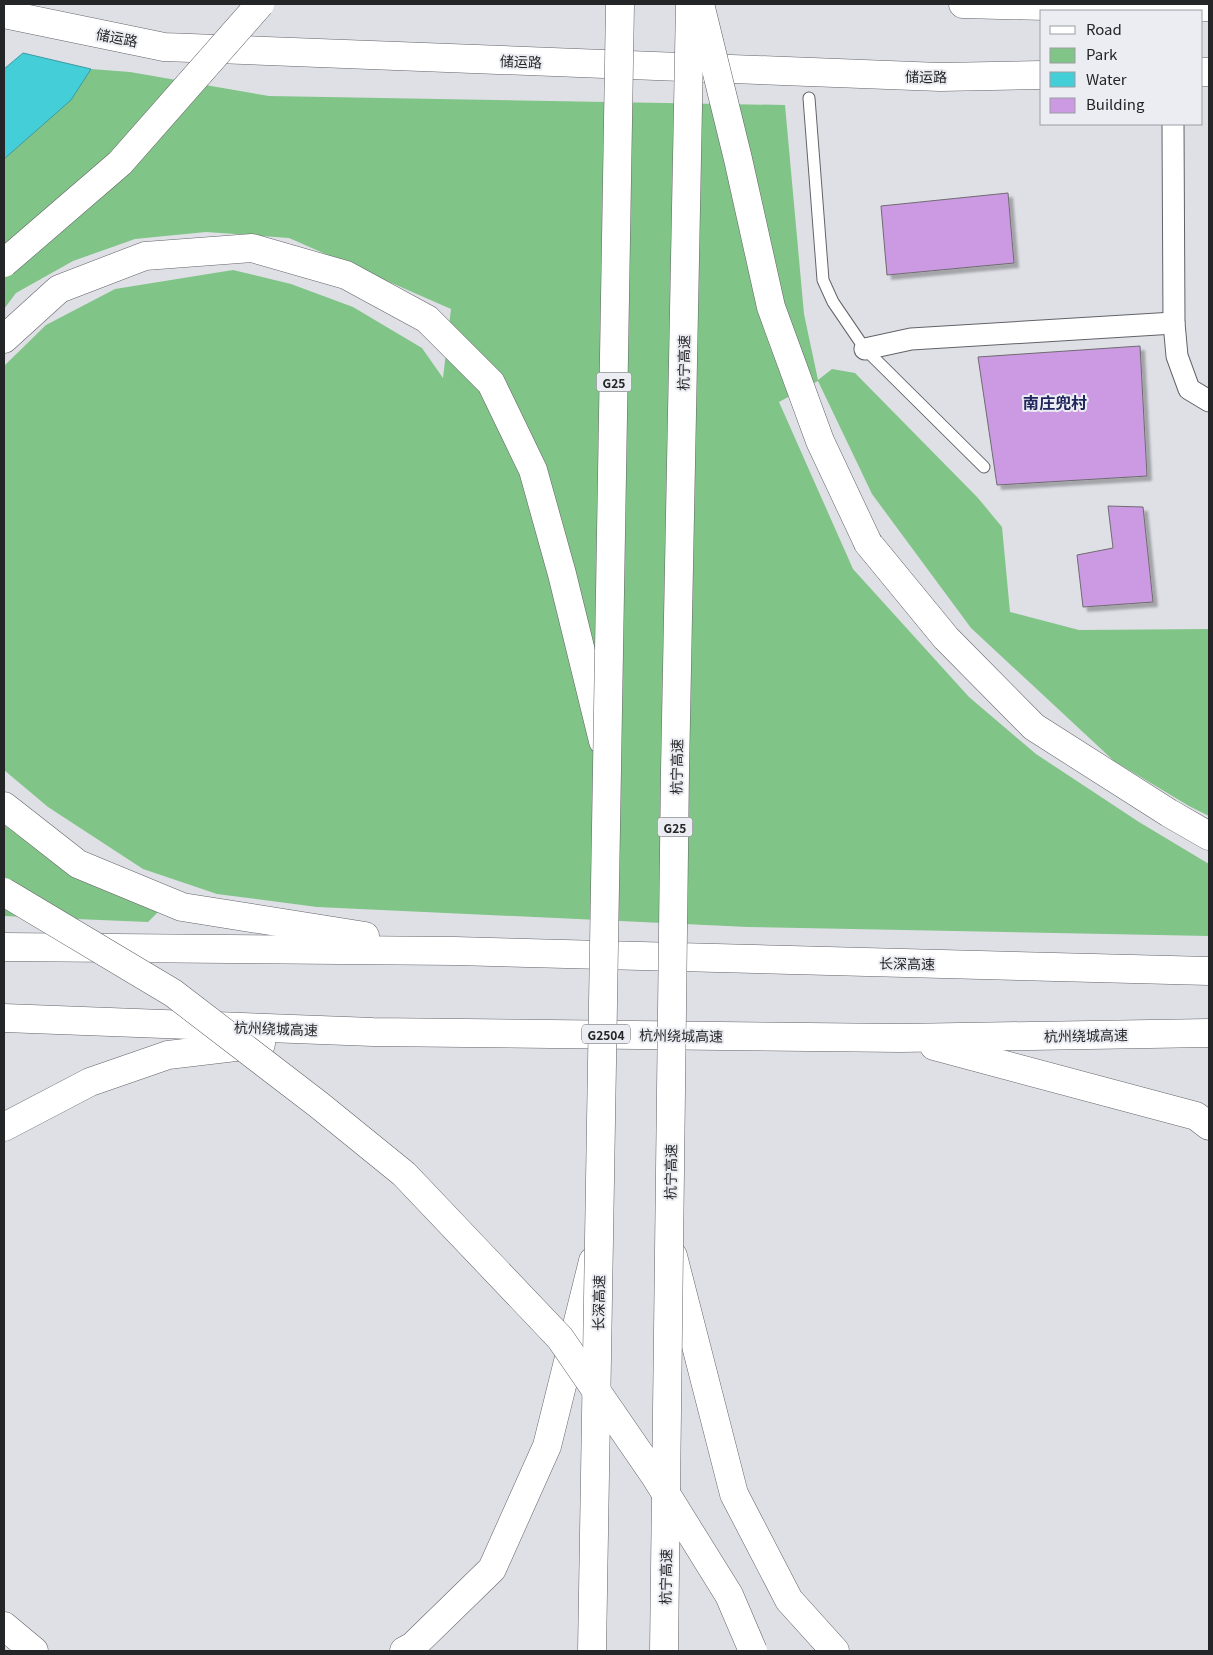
<svg xmlns="http://www.w3.org/2000/svg" width="1213" height="1655" viewBox="0 0 1213 1655" font-family="Georgia,'Noto Sans SC',serif">
	<defs>
		<filter id="shadow"><feDropShadow dx="4.5" dy="4.5" stdDeviation="1" flood-color="#0004"/></filter>
	</defs>
	<rect width="100%" height="100%" fill="#dfe0e6"/>
	<g fill="#81c487">
		<polygon points="91,69 130,72 269,96 785,105 804,314 818,380 832,369 855,373 978,498 1002,527 1010,612 1079,630 1209,629 1209,816 1189,806 1114,761 971,628 872,494 818,381 779,402 853,569 969,697 1036,754 1139,822 1209,864 1209,936 748,927 317,907 217,894 143,869 48,807 4,770 4,366 46,325 115,289 233,270 291,284 353,307 422,348 443,378 451,309 289,238 206,232 135,239 73,261 16,293 4,309 4,159 70,100"/>
		<polygon points="4,825 106,891 161,909 148,922 4,916"/>
	</g>
	<polygon fill="#44ced7" stroke="#3a9ba2" points="23,53 91,69 71,100 4,159 4,69"/>
	<g fill="#cc99e3" stroke="#6e6b70" filter="url(#shadow)">
		<polygon points="1008,193 1014,263 887,275 881,206"/>
		<polygon points="1140,346 1147,476 997,485 978,357"/>
		<polygon points="1108,506 1143,507 1153,602 1083,607 1077,555 1113,548"/>
	</g>
	<g fill="none" stroke-linecap="round" stroke-linejoin="round">
		<defs>
			<polyline id="service" points="809,98 823,280 833,302 865,349 984,467"/>
			<g id="minor">
				<polyline points="1173,124 1174,323 1177,356 1189,389 1209,401"/>
				<polyline points="865,349 911,339 1174,323"/>
			</g>
			<g id="secondary">
				<polyline points="963,4 1160,9 1209,7"/>
				<polyline points="4,14 164,47 940,77 1042,75"/>
				<polyline points="1202,72 1209,72"/>
			</g>
			<g id="motorway">
				<polyline points="4,339 59,289 145,256 252,248 346,275 427,319 491,383 533,470 562,574 603,741"/>
				<polyline points="868,543 946,638 1034,727 1169,813 1209,836"/>
				<polyline points="4,806 78,864 182,907 365,936"/>
				<polyline points="4,947 455,951 1209,971"/>
				<polyline points="4,1018 373,1032 901,1038 1209,1033"/>
				<polyline points="934,1046 1196,1116 1209,1126"/>
				<polyline points="4,1127 90,1082 168,1055 261,1044"/>
				<polyline points="673,1256 734,1494 789,1600 835,1651"/>
				<polyline points="4,1626 34,1651"/>
				<polyline points="404,1651 413,1646 492,1569 547,1446 593,1261"/>
			</g>
		</defs>
		<use href="#service" stroke="#626368" stroke-width="13"/>
		<use href="#minor" stroke="#626368" stroke-width="23"/>
		<use href="#secondary" stroke="#626368" stroke-width="29"/>
		<use href="#motorway" stroke="#626368" stroke-width="29"/>
		<use href="#service" stroke="#fff" stroke-width="11"/>
		<use href="#minor" stroke="#fff" stroke-width="21"/>
		<use href="#secondary" stroke="#fff" stroke-width="28"/>
		<use href="#motorway" stroke="#fff" stroke-width="28"/>
		<defs>
			<g id="motorway-bridge">
				<polyline points="700,4 738,159 771,307 820,441 868,543"/>
				<polyline points="4,263 120,163 260,4"/>
				<polyline points="4,892 173,993 319,1105 404,1174 560,1338 655,1476 729,1595 753,1651"/>
				<polyline points="592,1651 620,4"/>
				<polyline points="664,1651 675,771 690,4"/>
			</g>
		</defs>
		<use href="#motorway-bridge" stroke="#626368" stroke-width="29" stroke-linecap="butt"/>
		<use href="#motorway-bridge" stroke="#fff" stroke-width="28"/>
	</g>
	<g text-anchor="middle" dominant-baseline="central" stroke-width="4" stroke-linejoin="round" paint-order="stroke">
		<g fill="#ecedf3" stroke="#606164" stroke-width="1">
			<rect x="596.5" y="372.5" width="35" height="19" rx="4"/>
			<rect x="657.5" y="817.5" width="35" height="19" rx="4"/>
			<rect x="582" y="1024.5" width="48" height="19" rx="4"/>
		</g>
		<g font-size="12" font-weight="bold" fill="#242527">
			<text x="614" y="382">G25</text>
			<text x="675" y="827">G25</text>
			<text x="606" y="1034">G2504</text>
		</g>
		<g font-size="14" fill="#242527" stroke="#ecedf3">
			<text transform="translate(117 37) rotate(11)">储运路</text>
			<text transform="translate(521 61) rotate(2)">储运路</text>
			<text transform="translate(926 76) rotate(1)">储运路</text>
			<text transform="translate(683 363) rotate(-89)">杭宁高速</text>
			<text transform="translate(676 767) rotate(-89)">杭宁高速</text>
			<text transform="translate(907 963) rotate(1)">长深高速</text>
			<text transform="translate(276 1028) rotate(2)">杭州绕城高速</text>
			<text transform="translate(681 1035) rotate(1)">杭州绕城高速</text>
			<text transform="translate(1086 1035) rotate(-1)">杭州绕城高速</text>
			<text transform="translate(670 1172) rotate(-89)">杭宁高速</text>
			<text transform="translate(598 1303) rotate(-89)">长深高速</text>
			<text transform="translate(665 1577) rotate(-89)">杭宁高速</text>
		</g>
		<g font-size="16" font-weight="bold" fill="#20255e" stroke="#ecedf3">
			<text x="1055" y="402">南庄兜村</text>
		</g>
	</g>
	<rect width="1213" height="1655" fill="none" stroke="#242527" stroke-width="10"/>
	<rect x="1040" y="10" width="162" height="115" fill="#ecedf3" stroke="#9c9da1"/>
	<rect x="1050" y="26" width="25" height="8" fill="#ffffff" stroke="#9c9da1"/>
	<text x="1086" y="35" font-size="15" fill="#242527">Road</text>
	<rect x="1050" y="48" width="25" height="15" fill="#81c487" stroke="#9c9da1"/>
	<text x="1086" y="60" font-size="15" fill="#242527">Park</text>
	<rect x="1050" y="72" width="25" height="15" fill="#44ced7" stroke="#9c9da1"/>
	<text x="1086" y="85" font-size="15" fill="#242527">Water</text>
	<rect x="1050" y="98" width="25" height="15" fill="#cc99e3" stroke="#9c9da1"/>
	<text x="1086" y="110" font-size="15" fill="#242527">Building</text>
</svg>
